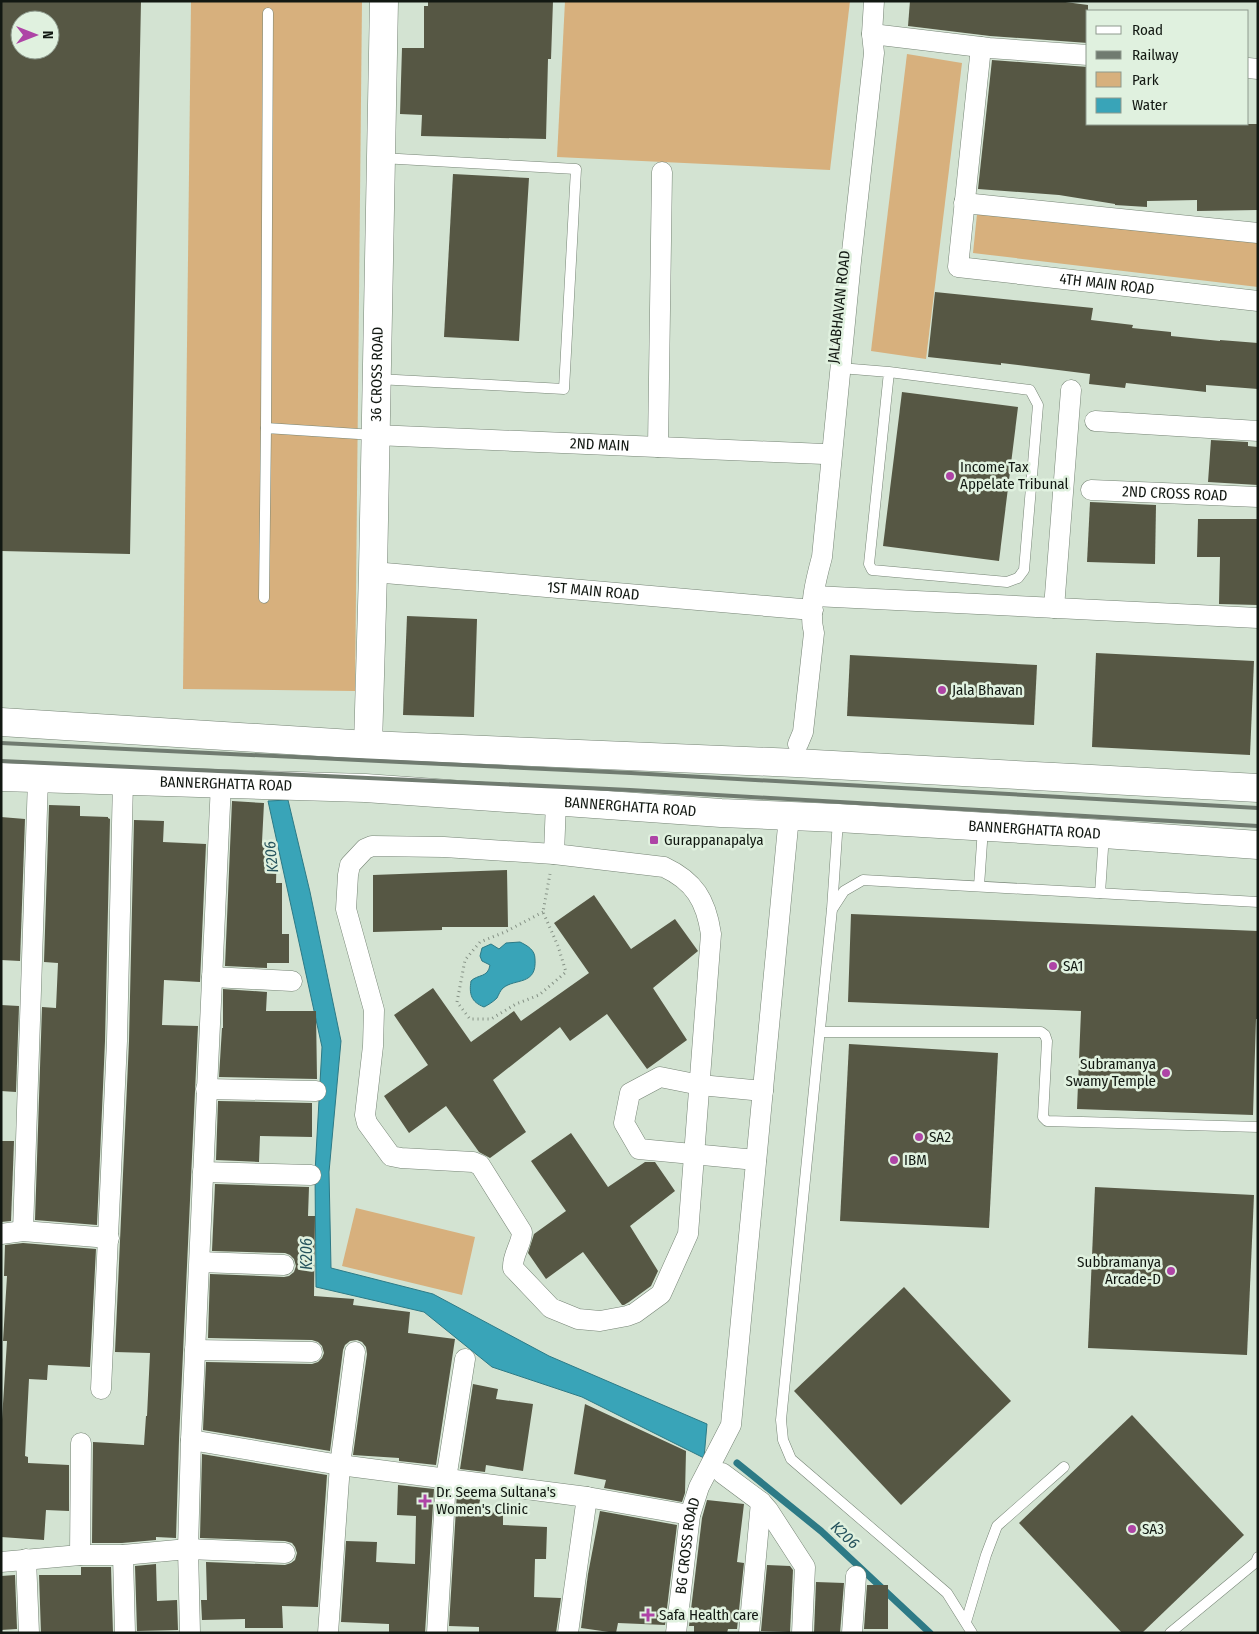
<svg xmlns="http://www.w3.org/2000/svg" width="1259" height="1634" viewBox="0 0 1259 1634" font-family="'Fira Sans Condensed',sans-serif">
	<rect width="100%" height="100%" fill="#d3e3d2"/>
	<g fill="#d7b07d">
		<polygon points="191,1 362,1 355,691 183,689"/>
		<polygon points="565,1 850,1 830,170 557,157"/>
		<polygon points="907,54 962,63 926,359 871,351"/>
		<polygon points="977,214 1258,243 1258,287 973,253"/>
		<polygon points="356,1208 475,1237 462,1295 342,1266"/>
	</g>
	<g fill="#39a4b8" stroke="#2d7a86">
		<polygon points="288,800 310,892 341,1041 329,1172 331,1268 433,1294 549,1356 707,1424 704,1458 582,1397 492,1367 424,1312 316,1287 315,1172 322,1047 268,801"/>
		<path d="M520,942C528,946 535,950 535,959C537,986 515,978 503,988C500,991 499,994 497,998C493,1002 488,1005 484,1007C471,1002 469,994 471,981C478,974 488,978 490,965L482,961L480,956L482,948L491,944L499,949L506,943Z"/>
	</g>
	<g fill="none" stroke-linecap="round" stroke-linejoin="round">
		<polyline stroke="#2d7a86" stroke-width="7" points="737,1463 821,1531 930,1633"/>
	</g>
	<g fill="#565744" fill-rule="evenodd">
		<path d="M1,1H141L130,554L1,551ZM20,20H50V50H20Z"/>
		<polygon points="428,1 553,1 551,59 548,59 546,139 421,136 422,115 400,114 402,48 424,48 424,6 428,6"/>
		<polygon points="910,1 1058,1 1088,5 1088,43 990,36 908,26"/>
		<polygon points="992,60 1088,67 1088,124 1258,124 1258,210 1197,211 1197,200 1147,201 1147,207 1115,205 1115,204 1059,195 978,189"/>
		<polygon points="453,174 529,178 519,341 444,337"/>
		<polygon points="935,292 1093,308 1091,320 1133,325 1132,328 1171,332 1171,336 1220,341 1220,340 1258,343 1258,389 1206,385 1206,392 1126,383 1125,388 1089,384 1090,374 1001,363 1001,365 928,357"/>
		<polygon points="902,392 1018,407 999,561 883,546"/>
		<polygon points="1211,440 1248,442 1248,446 1258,447 1258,485 1208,482"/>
		<polygon points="1090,502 1156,505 1155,564 1087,562"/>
		<polygon points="1198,519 1258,519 1258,605 1219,604 1220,557 1197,557"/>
		<polygon points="407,616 477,619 474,717 403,715"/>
		<polygon points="1096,653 1254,661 1250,755 1092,747"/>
		<polygon points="850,655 1037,665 1034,725 847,716"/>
		<polygon points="232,801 264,803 262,842 277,843 276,883 282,883 282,934 289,934 289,963 267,963 267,968 225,966"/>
		<polygon points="49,805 80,806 80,816 108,817 108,818 110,819 105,1041 97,1225 35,1220 42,1007 56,1008 58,963 44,962"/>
		<polygon points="1,817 25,819 20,961 1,960"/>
		<polygon points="134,820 164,821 163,842 206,844 200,982 164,980 162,1025 198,1026 179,1440 176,1538 156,1537 156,1540 122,1543 92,1543 93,1442 144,1445 146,1416 147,1416 150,1353 115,1352 129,1041"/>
		<polygon points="507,870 508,927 442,927 442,930 373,932 373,875"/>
		<polygon points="594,895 631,949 675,919 698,951 653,988 687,1040 647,1069 607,1014 570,1041 560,1027 493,1080 526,1132 490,1158 479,1152 446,1106 409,1133 384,1096 428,1065 394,1015 433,988 471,1042 514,1011 521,1021 589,973 554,923"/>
		<polygon points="851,914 1258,931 1258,1019 1256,1019 1253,1115 1077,1109 1081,1011 848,1002"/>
		<polygon points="223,989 267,992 266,1011 316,1011 317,1079 219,1077 222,1028 223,1028"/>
		<polygon points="1,1005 19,1006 16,1092 1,1091"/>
		<polygon points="849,1044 998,1053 989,1228 840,1221"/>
		<polygon points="218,1101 312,1103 312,1137 260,1136 259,1162 216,1160"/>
		<polygon points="571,1133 608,1187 645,1162 655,1162 675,1191 630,1226 658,1271 651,1286 629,1302 624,1305 622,1305 583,1252 546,1279 528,1253 534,1234 566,1211 531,1161"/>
		<polygon points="1,1141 14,1141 11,1221 1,1222"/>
		<polygon points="215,1184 309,1187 308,1216 315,1216 314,1296 354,1299 353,1305 410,1312 408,1333 455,1339 436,1465 399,1461 399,1458 353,1455 367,1354 366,1347 362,1342 357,1340 350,1341 345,1345 343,1350 330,1451 203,1430 206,1362 312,1364 318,1362 322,1358 324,1353 322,1346 318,1342 312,1340 208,1338 210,1274 284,1277 289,1276 294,1272 296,1266 294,1259 290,1255 285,1253 212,1251"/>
		<polygon points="1095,1187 1254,1195 1247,1355 1088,1348"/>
		<polygon points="23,1243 96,1249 90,1367 48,1365 47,1380 29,1379 25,1456 28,1457 28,1463 69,1465 69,1511 46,1510 44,1540 1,1537 1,1435 7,1341 3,1341 7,1276 4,1276 5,1245"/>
		<polygon points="904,1287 1011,1401 901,1505 794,1391"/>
		<polygon points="473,1384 498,1389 496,1399 533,1404 523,1471 486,1465 485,1472 460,1469"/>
		<polygon points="585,1404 686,1451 685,1493 682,1502 604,1488 606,1480 574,1474"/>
		<polygon points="1132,1415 1244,1535 1142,1633 1122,1633 1019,1523"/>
		<polygon points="202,1454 327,1475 318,1607 282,1606 283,1628 245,1628 245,1619 202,1620 201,1600 207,1600 206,1562 285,1565 291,1563 295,1560 297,1553 295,1547 292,1543 285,1541 200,1538"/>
		<polygon points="398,1485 434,1489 425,1633 389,1633 389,1624 341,1622 346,1541 377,1542 376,1562 415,1564 416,1516 397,1515"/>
		<polygon points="457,1492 481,1495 478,1510 503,1511 503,1525 547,1527 546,1559 535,1559 534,1597 561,1598 556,1633 479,1633 479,1627 449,1626"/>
		<polygon points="707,1500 744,1504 737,1562 744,1563 737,1629 728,1629 727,1633 694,1633 694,1626 689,1626 702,1518"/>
		<polygon points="600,1511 677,1525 665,1625 618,1623 616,1633 581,1628 588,1574"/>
		<polygon points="156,1564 157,1601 177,1600 178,1630 137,1631 135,1566"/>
		<polygon points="767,1565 790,1566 793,1570 790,1632 761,1631"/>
		<polygon points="81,1567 111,1567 113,1633 41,1633 39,1575 81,1575"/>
		<polygon points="15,1575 17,1629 1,1630 1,1576"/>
		<polygon points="816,1582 844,1583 840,1633 814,1633"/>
		<polygon points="867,1585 888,1585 888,1629 864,1629"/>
	</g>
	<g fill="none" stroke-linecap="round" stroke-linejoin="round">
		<defs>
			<g id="lane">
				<polyline points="840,368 889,372 1030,390 1038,405 1024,570 1018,578 1007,582 872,570 869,564 889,372"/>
				<polyline points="377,379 564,389 576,169 381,158"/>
				<polyline points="266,428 268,13"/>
				<polyline points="264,598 266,428 374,435"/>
				<polyline points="838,820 832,909 781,1420 783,1440 791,1459 947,1593 972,1633"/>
				<polyline points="979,886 983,828"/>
				<polyline points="1100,893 1104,834"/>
				<polyline points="833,908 844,891 863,880 1258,902"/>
				<polyline points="820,1032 1041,1032 1045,1035 1047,1041 1043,1117 1047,1121 1258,1127"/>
				<polyline points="966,1622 986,1555 997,1526 1064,1467"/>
				<polyline points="1170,1633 1256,1562 1258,1557"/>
			</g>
			<g id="street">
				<polyline points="872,34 989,48 1088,55"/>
				<path id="s1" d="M981,47L958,267L1258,301"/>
				<polyline points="1248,68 1258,69"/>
				<polyline points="964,203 1258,233"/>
				<polyline points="1095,421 1258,431"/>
				<path id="s2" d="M375,435L824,454"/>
				<polyline points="658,447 662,172"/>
				<path id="s3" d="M1091,490L1258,497"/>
				<path id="s4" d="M373,572L813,610"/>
				<polyline points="814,596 1258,618"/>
				<polyline points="1054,608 1071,390"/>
				<path d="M798,744L803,732L814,633C808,610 816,579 822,557L851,261L874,53L872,34L874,1"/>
				<path d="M372,846L444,847L554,854L664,867C694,881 706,900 711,934L688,1234L661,1294L635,1313L627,1316L600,1321L578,1319L551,1308L513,1268C512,1255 522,1244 522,1232L480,1165L473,1162L401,1158L391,1156L367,1123L365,1115L373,1046L374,1010L346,909L348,875L350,865L365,849Z"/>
				<polyline points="554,854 556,802"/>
				<polyline points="212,977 292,981"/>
				<polyline points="206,1089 316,1091"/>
				<polyline points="756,1160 639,1149 624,1123 630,1093 660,1077 700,1085 763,1091"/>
				<polyline points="203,1172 311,1175"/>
				<polyline points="23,1231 38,779"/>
				<polyline points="1,1234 23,1231 109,1238"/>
				<polyline points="200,1262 284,1265"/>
				<polyline points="195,1350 312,1352"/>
				<polyline points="101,1389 117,1041 123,781"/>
				<polyline points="191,1440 340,1465 587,1497 690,1515"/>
				<polyline points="722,1473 761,1502 768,1510 805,1567 802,1633"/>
				<polyline points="80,1555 81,1443"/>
				<polyline points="123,1555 125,1633"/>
				<polyline points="26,1559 29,1633"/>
				<polyline points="1,1562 80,1555 123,1555 188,1549 285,1553"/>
				<polyline points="190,1633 188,1549 191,1440 221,783"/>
				<polyline points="328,1633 340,1465 355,1352"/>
				<polyline points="437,1633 446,1479 465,1359"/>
				<polyline points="568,1633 587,1497"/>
				<path id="s5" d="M676,1633L690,1515L699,1487L731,1425L789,816"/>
				<polyline points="749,1633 761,1502"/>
				<polyline points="852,1633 856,1576"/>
			</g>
			<g id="secondary">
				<path id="s6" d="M368,745L373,572L384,1"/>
			</g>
			<g id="primary">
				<polyline points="1,722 368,745 796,763 1258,788"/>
				<path id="s7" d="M1,777L365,788L721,813L838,818L1104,834L1258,845"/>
			</g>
		</defs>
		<use href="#lane" stroke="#768475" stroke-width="11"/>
		<use href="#street" stroke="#768475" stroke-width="21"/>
		<use href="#secondary" stroke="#768475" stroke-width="29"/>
		<use href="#primary" stroke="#768475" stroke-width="29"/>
		<polyline stroke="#859185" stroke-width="3" stroke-dasharray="1 4" stroke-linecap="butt" points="543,912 505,932 480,942 465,960 457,1002 470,1019 491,1019 516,1004 539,995 566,972 558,946 543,912 550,874"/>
		<use href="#lane" stroke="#fff" stroke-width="10"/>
		<use href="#street" stroke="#fff" stroke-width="20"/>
		<use href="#secondary" stroke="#fff" stroke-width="28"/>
		<use href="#primary" stroke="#fff" stroke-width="28"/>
		<g stroke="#707b70" stroke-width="4">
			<polyline points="1,743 631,773 1258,808"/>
			<polyline points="1,761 630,790 1258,826"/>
		</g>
	</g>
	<g fill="#ae44a6" stroke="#e0f1df" stroke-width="2">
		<circle cx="950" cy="476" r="5"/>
		<circle cx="942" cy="690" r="5"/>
		<rect x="649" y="835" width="10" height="10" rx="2.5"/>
		<circle cx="1053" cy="966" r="5"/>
		<circle cx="1166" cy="1073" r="5"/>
		<circle cx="919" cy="1137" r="5"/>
		<circle cx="894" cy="1160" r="5"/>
		<circle cx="1171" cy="1271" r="5"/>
		<path d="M422.5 1493.5h5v5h5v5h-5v5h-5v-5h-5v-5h5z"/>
		<circle cx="1132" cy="1529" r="5"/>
		<path d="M645.5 1607.5h5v5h5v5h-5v5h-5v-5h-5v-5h5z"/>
	</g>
	<g text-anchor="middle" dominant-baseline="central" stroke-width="5" stroke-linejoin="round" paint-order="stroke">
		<g font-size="15" fill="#121812" stroke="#e0f1df">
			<text stroke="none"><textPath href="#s1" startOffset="371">4TH MAIN ROAD</textPath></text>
			<text transform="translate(839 307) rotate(-84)">JALABHAVAN ROAD</text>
			<text stroke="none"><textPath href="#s6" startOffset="371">36 CROSS ROAD</textPath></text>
			<text stroke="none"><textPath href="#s2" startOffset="225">2ND MAIN</textPath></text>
			<text stroke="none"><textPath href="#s3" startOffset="84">2ND CROSS ROAD</textPath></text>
			<text stroke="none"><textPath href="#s4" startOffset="221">1ST MAIN ROAD</textPath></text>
			<text stroke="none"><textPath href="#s7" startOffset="225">BANNERGHATTA ROAD</textPath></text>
			<text stroke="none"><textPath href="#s7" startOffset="630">BANNERGHATTA ROAD</textPath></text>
			<text stroke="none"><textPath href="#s7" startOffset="1035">BANNERGHATTA ROAD</textPath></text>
			<text stroke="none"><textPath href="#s5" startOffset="88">BG CROSS ROAD</textPath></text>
		</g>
		<g font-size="15" fill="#121812" stroke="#e0f1df" text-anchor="start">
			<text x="960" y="467">Income Tax<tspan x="960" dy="17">Appelate Tribunal</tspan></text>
			<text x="952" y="690">Jala Bhavan</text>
			<text x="664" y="840">Gurappanapalya</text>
			<text x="1063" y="966">SA1</text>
			<text x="1156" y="1064" text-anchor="end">Subramanya<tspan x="1156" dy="17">Swamy Temple</tspan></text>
			<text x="929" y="1137">SA2</text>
			<text x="904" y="1160">IBM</text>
			<text x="1161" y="1262" text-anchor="end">Subbramanya<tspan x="1161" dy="17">Arcade-D</tspan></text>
			<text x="436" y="1492">Dr. Seema Sultana's<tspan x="436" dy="17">Women's Clinic</tspan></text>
			<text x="1142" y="1529">SA3</text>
			<text x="659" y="1615">Safa Health care</text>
		</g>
		<g font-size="16" font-style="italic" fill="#26535d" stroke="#e0f1df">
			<text transform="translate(271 857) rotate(-96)">K206</text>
			<text transform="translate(306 1254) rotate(-90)">K206</text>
			<text transform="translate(845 1535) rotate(43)">K206</text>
		</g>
	</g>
	<rect width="1259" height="1634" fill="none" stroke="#121812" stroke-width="5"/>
	<rect x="1086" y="10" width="162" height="115" fill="#e0f1df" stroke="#8e9a8d"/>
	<rect x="1096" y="26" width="25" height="8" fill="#ffffff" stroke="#8e9a8d"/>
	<text x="1132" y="35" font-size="15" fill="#121812">Road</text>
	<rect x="1096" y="51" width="25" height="8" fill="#707b70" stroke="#8e9a8d"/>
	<text x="1132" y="60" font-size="15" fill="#121812">Railway</text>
	<rect x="1096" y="72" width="25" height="15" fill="#d7b07d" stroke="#8e9a8d"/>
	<text x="1132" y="85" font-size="15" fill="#121812">Park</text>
	<rect x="1096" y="98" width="25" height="15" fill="#39a4b8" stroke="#8e9a8d"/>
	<text x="1132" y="110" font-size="15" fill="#121812">Water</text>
	<g transform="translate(35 35) rotate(90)"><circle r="24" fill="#e0f1df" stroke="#8e9a8d"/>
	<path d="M0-4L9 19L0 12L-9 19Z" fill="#ae44a6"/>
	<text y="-8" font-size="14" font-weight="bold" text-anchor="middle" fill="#121812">N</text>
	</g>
</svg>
